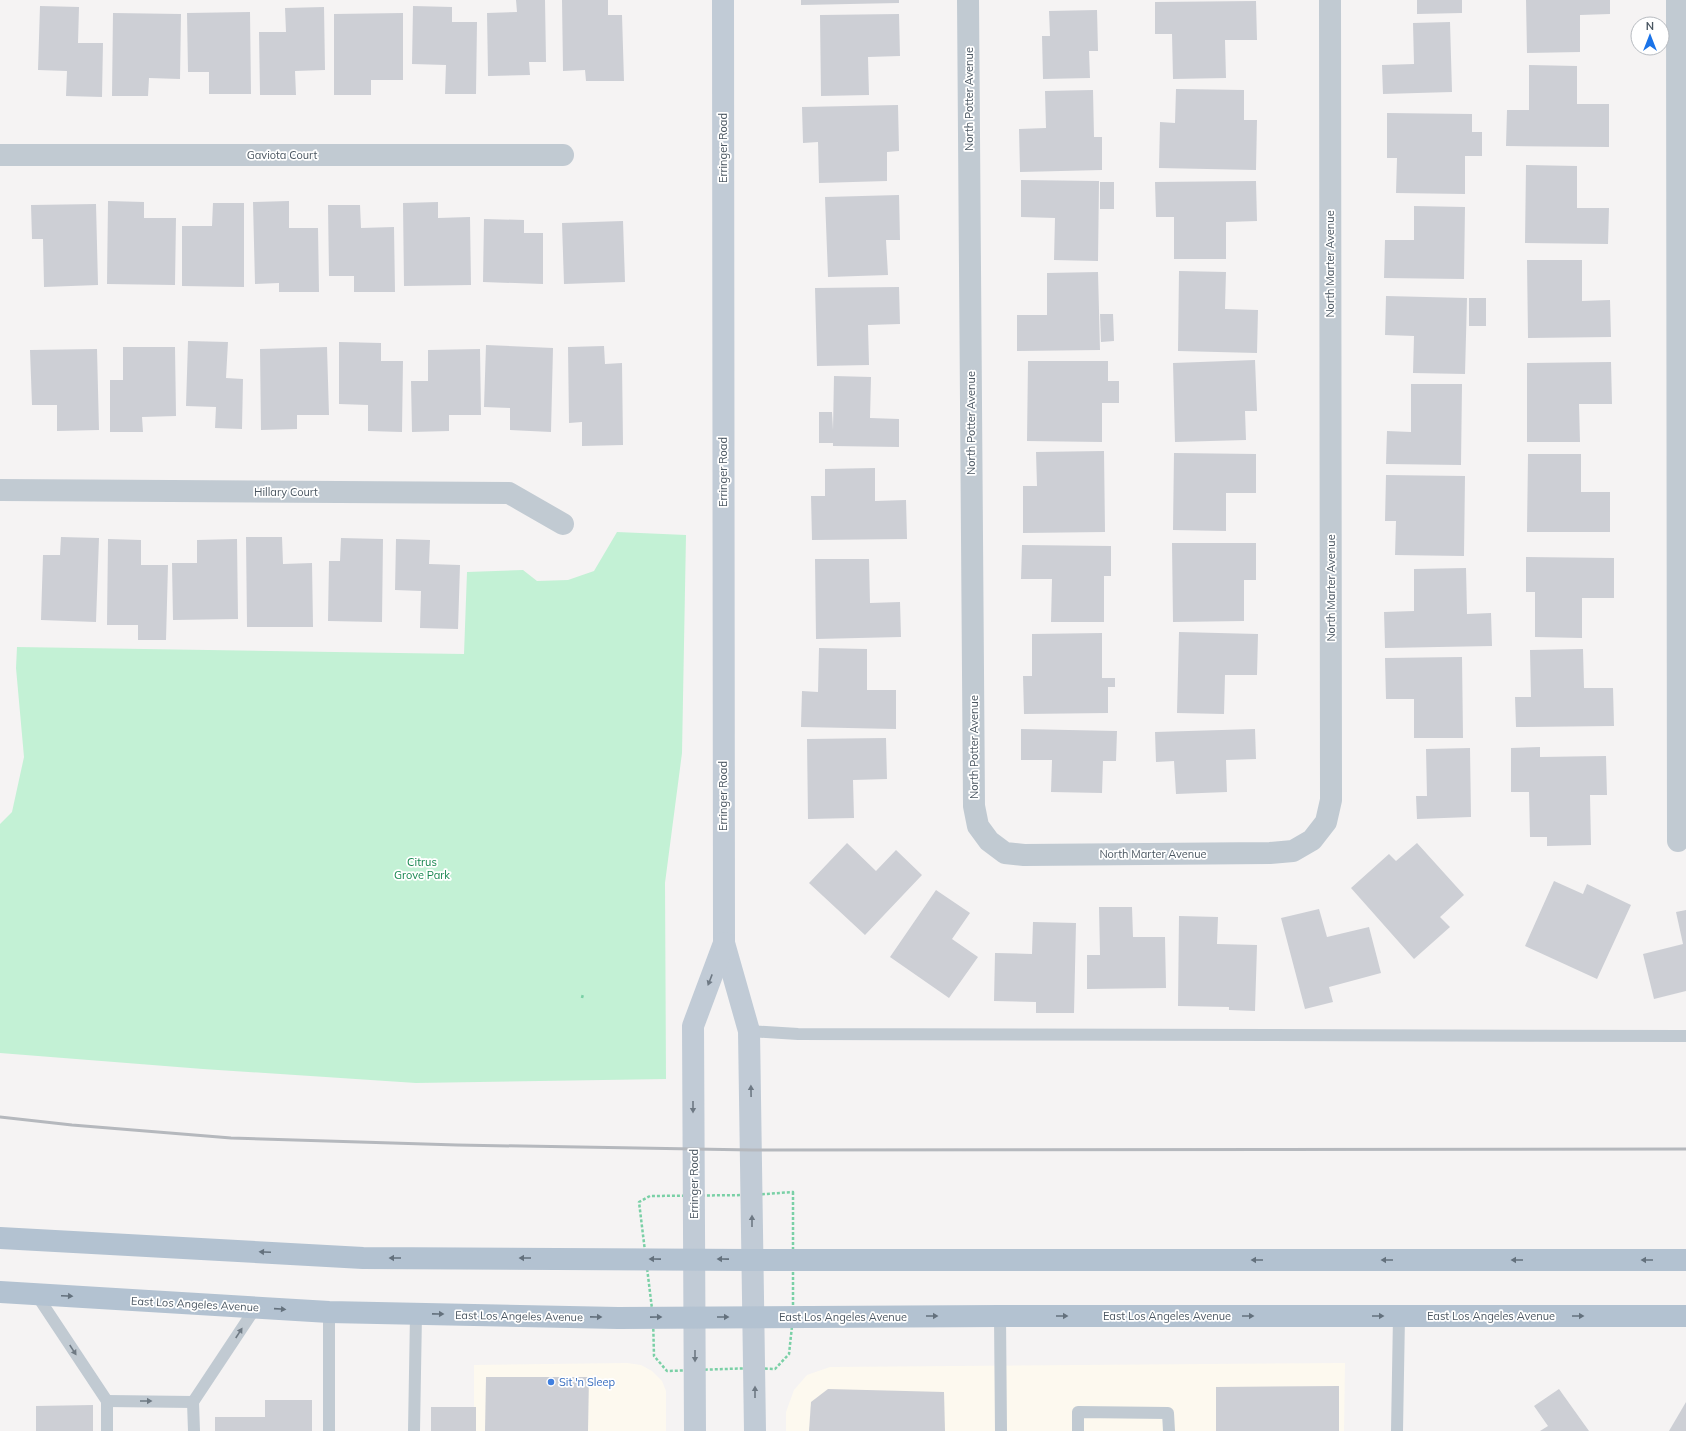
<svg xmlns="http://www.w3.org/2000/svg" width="1686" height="1431" viewBox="0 0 1686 1431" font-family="Mulish,sans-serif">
	<rect width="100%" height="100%" fill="#f5f3f3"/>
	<g fill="#fdf9ef">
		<polygon points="627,1363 641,1365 652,1371 662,1381 666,1391 666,1431 474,1431 474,1365"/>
		<polygon points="1345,1363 1344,1431 786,1431 786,1412 794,1390 807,1375 830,1367"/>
	</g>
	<polygon fill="#c3f1d5" points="617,532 686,535 682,753 665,883 666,1079 416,1083 203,1069 0,1053 0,824 12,812 24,757 16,668 17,647 464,654 467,572 523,570 537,581 568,580 594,571"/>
	<g fill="#cdcfd5">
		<polygon points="516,0 545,0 546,62 529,62 530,75 488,76 487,13 517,12"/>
		<polygon points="562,0 608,0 608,15 622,15 624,81 586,81 585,70 563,71"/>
		<polygon points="801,0 899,0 899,3 801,5"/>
		<polygon points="1417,0 1462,0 1462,13 1417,14"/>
		<polygon points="1526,0 1610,0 1610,14 1580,15 1580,52 1527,53"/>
		<polygon points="1256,1 1257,40 1225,40 1226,78 1173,79 1172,34 1155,34 1155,2"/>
		<polygon points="40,6 79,7 78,43 103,43 102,97 66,96 67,71 38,70"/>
		<polygon points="413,6 452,7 452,22 477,22 476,94 445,94 446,65 412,64"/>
		<polygon points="324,7 325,70 295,71 296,95 260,95 259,32 286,32 285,8"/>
		<polygon points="1097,10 1098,51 1089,51 1090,78 1043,79 1042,36 1050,36 1049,11"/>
		<polygon points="250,12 251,94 209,94 209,72 188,72 187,13"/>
		<polygon points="113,13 181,14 180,79 149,78 148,96 112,96"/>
		<polygon points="403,13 403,80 371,80 371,95 334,95 334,14"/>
		<polygon points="899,14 900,56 868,57 869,95 821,96 820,15"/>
		<polygon points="1450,22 1452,92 1383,94 1382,65 1414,64 1413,23"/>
		<polygon points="1529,65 1577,66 1577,104 1609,104 1609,147 1506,146 1507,110 1529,110"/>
		<polygon points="1176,89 1244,90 1244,120 1257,120 1256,170 1159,168 1160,122 1175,123"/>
		<polygon points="1093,90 1094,137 1102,137 1102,170 1020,172 1019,129 1046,128 1045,91"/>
		<polygon points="898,105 899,151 887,152 887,181 819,183 818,142 803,143 802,107"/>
		<polygon points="1387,113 1472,114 1472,132 1482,132 1482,156 1465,156 1465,194 1396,193 1397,158 1387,158"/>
		<polygon points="1526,165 1577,166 1577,208 1609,208 1608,244 1525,243"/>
		<polygon points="1021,180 1099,181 1098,261 1054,260 1055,218 1021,217"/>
		<polygon points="1256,181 1257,221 1226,222 1226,259 1174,259 1174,217 1156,217 1155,182"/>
		<rect x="1100" y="182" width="14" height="27"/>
		<polygon points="899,195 900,240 886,240 888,275 828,277 825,197"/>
		<polygon points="108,201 144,202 144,218 176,218 175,285 107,284"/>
		<polygon points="289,201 289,228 318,228 319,292 279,292 279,283 255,284 253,202"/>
		<polygon points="438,202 438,218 470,217 471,285 404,286 403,203"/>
		<polygon points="213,203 244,203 244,287 182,286 182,226 212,226"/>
		<polygon points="96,204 98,285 44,287 43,239 32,239 31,205"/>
		<polygon points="328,205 360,205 361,228 394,227 395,292 354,292 354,276 329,276"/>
		<polygon points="1414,206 1465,207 1464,279 1384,278 1385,240 1414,240"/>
		<polygon points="484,219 524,220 524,233 543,233 543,284 483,282"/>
		<polygon points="623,221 625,282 564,284 562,223"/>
		<polygon points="1527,260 1582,260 1582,301 1610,300 1611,337 1528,338"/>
		<polygon points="1179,271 1226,272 1225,309 1258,310 1257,353 1178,351"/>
		<polygon points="1098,272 1100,350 1017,351 1017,315 1047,315 1047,273"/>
		<polygon points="899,287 900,324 868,325 869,365 817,366 815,288"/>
		<polygon points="1386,296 1467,298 1465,374 1413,373 1414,336 1385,335"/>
		<rect x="1469" y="298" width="17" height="28"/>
		<polygon points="1100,314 1113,314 1114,341 1101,342"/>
		<polygon points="188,341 228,342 226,378 243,379 242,429 215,428 216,407 186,406"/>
		<polygon points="339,342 381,343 381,361 403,361 402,432 368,431 368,405 339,404"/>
		<polygon points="486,345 553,348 551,432 510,430 510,408 484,407"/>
		<polygon points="604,346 605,364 622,363 623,445 582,446 582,422 569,423 568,347"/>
		<polygon points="123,347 175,347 176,416 142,417 143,432 110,432 110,380 123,380"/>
		<polygon points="327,347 329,415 297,415 297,429 261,430 260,349"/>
		<polygon points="97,349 99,430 57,431 57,405 32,405 30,350"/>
		<polygon points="480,349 481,415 449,415 449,431 412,432 411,381 428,381 428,350"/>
		<polygon points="1255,360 1257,411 1245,411 1246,440 1175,442 1173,363"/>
		<polygon points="1028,361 1108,361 1108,381 1119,381 1119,403 1102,403 1102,442 1027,441"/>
		<polygon points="1611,362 1612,404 1579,404 1580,442 1527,442 1527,363"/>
		<polygon points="834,376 871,377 870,418 899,419 899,447 833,446 833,443 819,443 819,412 832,412 833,430"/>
		<polygon points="1411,384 1462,384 1461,465 1386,464 1387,431 1411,432"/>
		<polygon points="1104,451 1105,532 1023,533 1023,486 1037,486 1036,452"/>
		<polygon points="1174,453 1256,454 1256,493 1226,493 1226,531 1173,530"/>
		<polygon points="1528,454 1581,454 1581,492 1610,492 1610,532 1527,532"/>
		<polygon points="875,468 875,501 906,500 907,539 812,540 811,496 825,496 825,469"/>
		<polygon points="1386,475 1465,476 1464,556 1395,555 1396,521 1385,521"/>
		<polygon points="61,537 99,538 96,622 41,620 43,555 60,555"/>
		<polygon points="246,537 282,537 283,564 312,563 313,627 247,627"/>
		<polygon points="341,538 383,539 382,622 328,621 329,561 340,561"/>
		<polygon points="108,539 141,540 141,565 168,565 166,640 138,640 138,625 107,625"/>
		<polygon points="237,539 238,619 173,620 172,563 197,563 197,540"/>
		<polygon points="396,539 430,540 429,564 460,565 458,629 420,628 421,591 395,590"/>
		<polygon points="1172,543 1256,543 1256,580 1244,580 1244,621 1173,622"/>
		<polygon points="1022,545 1111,546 1111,576 1104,576 1104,622 1051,622 1052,579 1021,579"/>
		<polygon points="1526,557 1614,558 1614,598 1582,598 1582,638 1535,637 1535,592 1526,592"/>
		<polygon points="815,559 869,559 870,603 900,602 901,637 816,639"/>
		<polygon points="1466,568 1467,614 1491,613 1492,646 1385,648 1384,612 1414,611 1414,569"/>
		<polygon points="1179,632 1258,634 1257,675 1225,675 1224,714 1177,713"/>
		<polygon points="1102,633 1102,678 1115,678 1115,687 1108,687 1108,713 1024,714 1023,676 1032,676 1032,634"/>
		<polygon points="819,648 867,649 867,690 896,690 896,729 801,727 802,691 818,692"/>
		<polygon points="1583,649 1584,688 1613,688 1614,726 1516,727 1515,697 1531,697 1530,650"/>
		<polygon points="1462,657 1463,738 1414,738 1414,699 1386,699 1385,658"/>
		<polygon points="1021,729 1117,731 1116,761 1103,761 1102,793 1051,792 1052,760 1021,760"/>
		<polygon points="1255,729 1256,759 1226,760 1227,792 1176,794 1174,761 1156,762 1155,732"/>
		<polygon points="886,738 887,779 853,780 854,818 808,819 807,739"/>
		<polygon points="1540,747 1540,757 1606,756 1607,795 1590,795 1591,845 1547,846 1547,837 1530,837 1529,792 1511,792 1511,748"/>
		<polygon points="1470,748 1471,817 1417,819 1416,796 1427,796 1426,749"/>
		<polygon points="847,843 876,871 896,850 922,875 865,935 809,883"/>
		<polygon points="1417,843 1464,895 1440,917 1450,927 1414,959 1351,888 1389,854 1396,861"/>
		<polygon points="1554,881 1583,894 1587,884 1631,905 1597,979 1525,946"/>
		<polygon points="936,890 970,913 952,939 978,957 949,998 890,957"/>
		<polygon points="1099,907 1132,907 1133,937 1165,937 1166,988 1087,989 1087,955 1100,955"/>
		<polygon points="1319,909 1327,937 1369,927 1381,973 1329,987 1333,1002 1305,1009 1281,918"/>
		<polygon points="1686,910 1686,991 1654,999 1643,954 1683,944 1676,912"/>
		<polygon points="1179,916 1218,917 1217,944 1257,945 1255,1011 1229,1010 1229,1007 1178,1006"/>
		<polygon points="1033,922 1076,923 1074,1013 1036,1013 1036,1002 994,1001 995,953 1032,954"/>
		<polygon points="486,1377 589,1377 588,1431 485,1431"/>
		<polygon points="1339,1386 1339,1431 1216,1431 1216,1387"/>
		<polygon points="828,1389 944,1392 945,1431 809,1431 811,1402"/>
		<polygon points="1559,1389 1589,1431 1540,1431 1548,1426 1534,1406"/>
		<polygon points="265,1400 312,1400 312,1431 215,1431 215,1417 265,1417"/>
		<polygon points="1686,1402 1686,1431 1669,1431"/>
		<polygon points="93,1405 93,1431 36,1431 36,1406"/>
		<rect x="431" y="1407" width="45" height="24"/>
	</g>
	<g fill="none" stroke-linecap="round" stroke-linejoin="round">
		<g stroke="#7ad0a6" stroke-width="2.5" stroke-dasharray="3 2" stroke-linecap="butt">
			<polyline points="582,998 583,994"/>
			<polygon points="793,1192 793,1317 789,1354 775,1369 755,1368 667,1371 654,1356 653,1317 639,1202 650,1196 752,1195"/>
		</g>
		<g stroke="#c1cad2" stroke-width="12">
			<polyline points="749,1031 798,1034 1686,1036"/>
			<polyline points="36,1294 107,1401 107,1431"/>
			<polyline points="1000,1316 1001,1431"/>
			<polyline points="107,1401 193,1402 256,1307"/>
			<polyline points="193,1402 194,1431"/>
			<polyline points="329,1431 329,1312"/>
			<polyline points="414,1431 416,1314"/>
			<polyline points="1078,1431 1078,1412 1168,1413 1169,1431"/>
			<polyline points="1397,1431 1399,1316"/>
		</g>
		<g stroke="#c1cad2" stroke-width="22">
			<polyline points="968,0 974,806 978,826 989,841 1005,853 1024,855 1270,853 1293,851 1312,840 1326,822 1331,800 1330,0"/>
			<polyline points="1677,0 1678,841"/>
			<polyline points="0,155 563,155"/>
			<polyline points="0,490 509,493 563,524"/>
		</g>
		<g stroke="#c1cbd6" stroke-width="22">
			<polyline points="723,0 724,943 749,1031 755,1431"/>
			<polyline points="695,1431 693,1026 724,943"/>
		</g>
		<g stroke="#b3c2d1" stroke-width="22">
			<polyline points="0,1238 363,1258 752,1260 1686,1260"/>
			<polyline points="0,1292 329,1312 618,1318 1000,1316 1686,1316"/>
		</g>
		<polyline stroke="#b5b8bd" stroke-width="3" points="0,1117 72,1125 231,1138 457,1145 752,1150 1686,1149"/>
	</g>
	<defs><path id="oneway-solid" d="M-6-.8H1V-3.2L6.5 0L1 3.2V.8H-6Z"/></defs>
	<g fill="#6e7984">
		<use href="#oneway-solid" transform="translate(710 980) rotate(111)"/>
		<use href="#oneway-solid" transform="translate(751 1091) rotate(-91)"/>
		<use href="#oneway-solid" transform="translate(693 1107) rotate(90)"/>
		<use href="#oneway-solid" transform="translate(752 1221) rotate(-90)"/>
		<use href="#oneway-solid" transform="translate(695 1356) rotate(90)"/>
		<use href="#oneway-solid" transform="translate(755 1392) rotate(-90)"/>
	</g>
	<g fill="#64717d">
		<use href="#oneway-solid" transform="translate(265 1252) rotate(-177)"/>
		<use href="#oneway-solid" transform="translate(395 1258) rotate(-180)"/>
		<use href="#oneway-solid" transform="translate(525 1258) rotate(-180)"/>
		<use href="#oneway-solid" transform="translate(655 1259) rotate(-179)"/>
		<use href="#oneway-solid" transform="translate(723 1259) rotate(-179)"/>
		<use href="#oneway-solid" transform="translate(1257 1260) rotate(180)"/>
		<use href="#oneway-solid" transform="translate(1387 1260) rotate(180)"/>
		<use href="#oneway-solid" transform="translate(1517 1260) rotate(180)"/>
		<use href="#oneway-solid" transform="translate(1647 1260) rotate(180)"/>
		<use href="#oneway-solid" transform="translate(67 1296) rotate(3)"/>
		<use href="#oneway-solid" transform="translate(280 1309) rotate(4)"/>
		<use href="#oneway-solid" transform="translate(438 1314) rotate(1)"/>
		<use href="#oneway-solid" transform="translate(932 1316)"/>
		<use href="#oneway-solid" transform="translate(1062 1316)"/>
		<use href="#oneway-solid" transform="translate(1248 1316)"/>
		<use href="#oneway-solid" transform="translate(1378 1316)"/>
		<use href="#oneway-solid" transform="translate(1578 1316)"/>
		<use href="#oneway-solid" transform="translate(596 1317) rotate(1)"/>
		<use href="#oneway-solid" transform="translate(656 1317) rotate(-1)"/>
		<use href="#oneway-solid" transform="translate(723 1317)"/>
	</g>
	<g fill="#6e7983">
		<use href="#oneway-solid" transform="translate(239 1333) rotate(-57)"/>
		<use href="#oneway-solid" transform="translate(73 1350) rotate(57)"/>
		<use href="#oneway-solid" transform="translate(146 1401)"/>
	</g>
	<circle fill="#3f7fe0" stroke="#fff" stroke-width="1.5" cx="551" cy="1382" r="4"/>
	<g text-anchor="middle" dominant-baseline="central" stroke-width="3.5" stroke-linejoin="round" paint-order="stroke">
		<g font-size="11" fill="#4a5661" stroke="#fff">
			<text transform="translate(969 99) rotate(-90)">North Potter Avenue</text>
			<text transform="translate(723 148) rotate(-90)">Erringer Road</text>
			<text x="282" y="155">Gaviota Court</text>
			<text transform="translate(1330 264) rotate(-90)">North Marter Avenue</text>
			<text transform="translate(971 423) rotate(-90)">North Potter Avenue</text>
			<text transform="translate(723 472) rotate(-90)">Erringer Road</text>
			<text x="286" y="492">Hillary Court</text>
			<text transform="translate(1331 588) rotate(-90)">North Marter Avenue</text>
			<text transform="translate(974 747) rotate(-90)">North Potter Avenue</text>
			<text transform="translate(723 796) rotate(-90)">Erringer Road</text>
			<text x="1153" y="854">North Marter Avenue</text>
			<text transform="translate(694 1184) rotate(-90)">Erringer Road</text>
			<text transform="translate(195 1304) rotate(3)">East Los Angeles Avenue</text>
			<text transform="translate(519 1316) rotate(1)">East Los Angeles Avenue</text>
			<text x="1167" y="1316">East Los Angeles Avenue</text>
			<text x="1491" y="1316">East Los Angeles Avenue</text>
			<text x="843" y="1317">East Los Angeles Avenue</text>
		</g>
		<g font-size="11" fill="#17864f" stroke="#fff">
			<text x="422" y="862">Citrus<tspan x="422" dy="13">Grove Park</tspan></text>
		</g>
		<g font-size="11" fill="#366cbe" stroke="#fff" text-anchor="start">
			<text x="559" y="1382">Sit 'n Sleep</text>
		</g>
	</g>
	<g transform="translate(1650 36)"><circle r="19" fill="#ffffff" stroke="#b7bbc0"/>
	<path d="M0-3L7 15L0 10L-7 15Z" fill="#1a73e8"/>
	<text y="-6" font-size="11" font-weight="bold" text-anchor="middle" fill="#4a5661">N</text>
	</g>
</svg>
